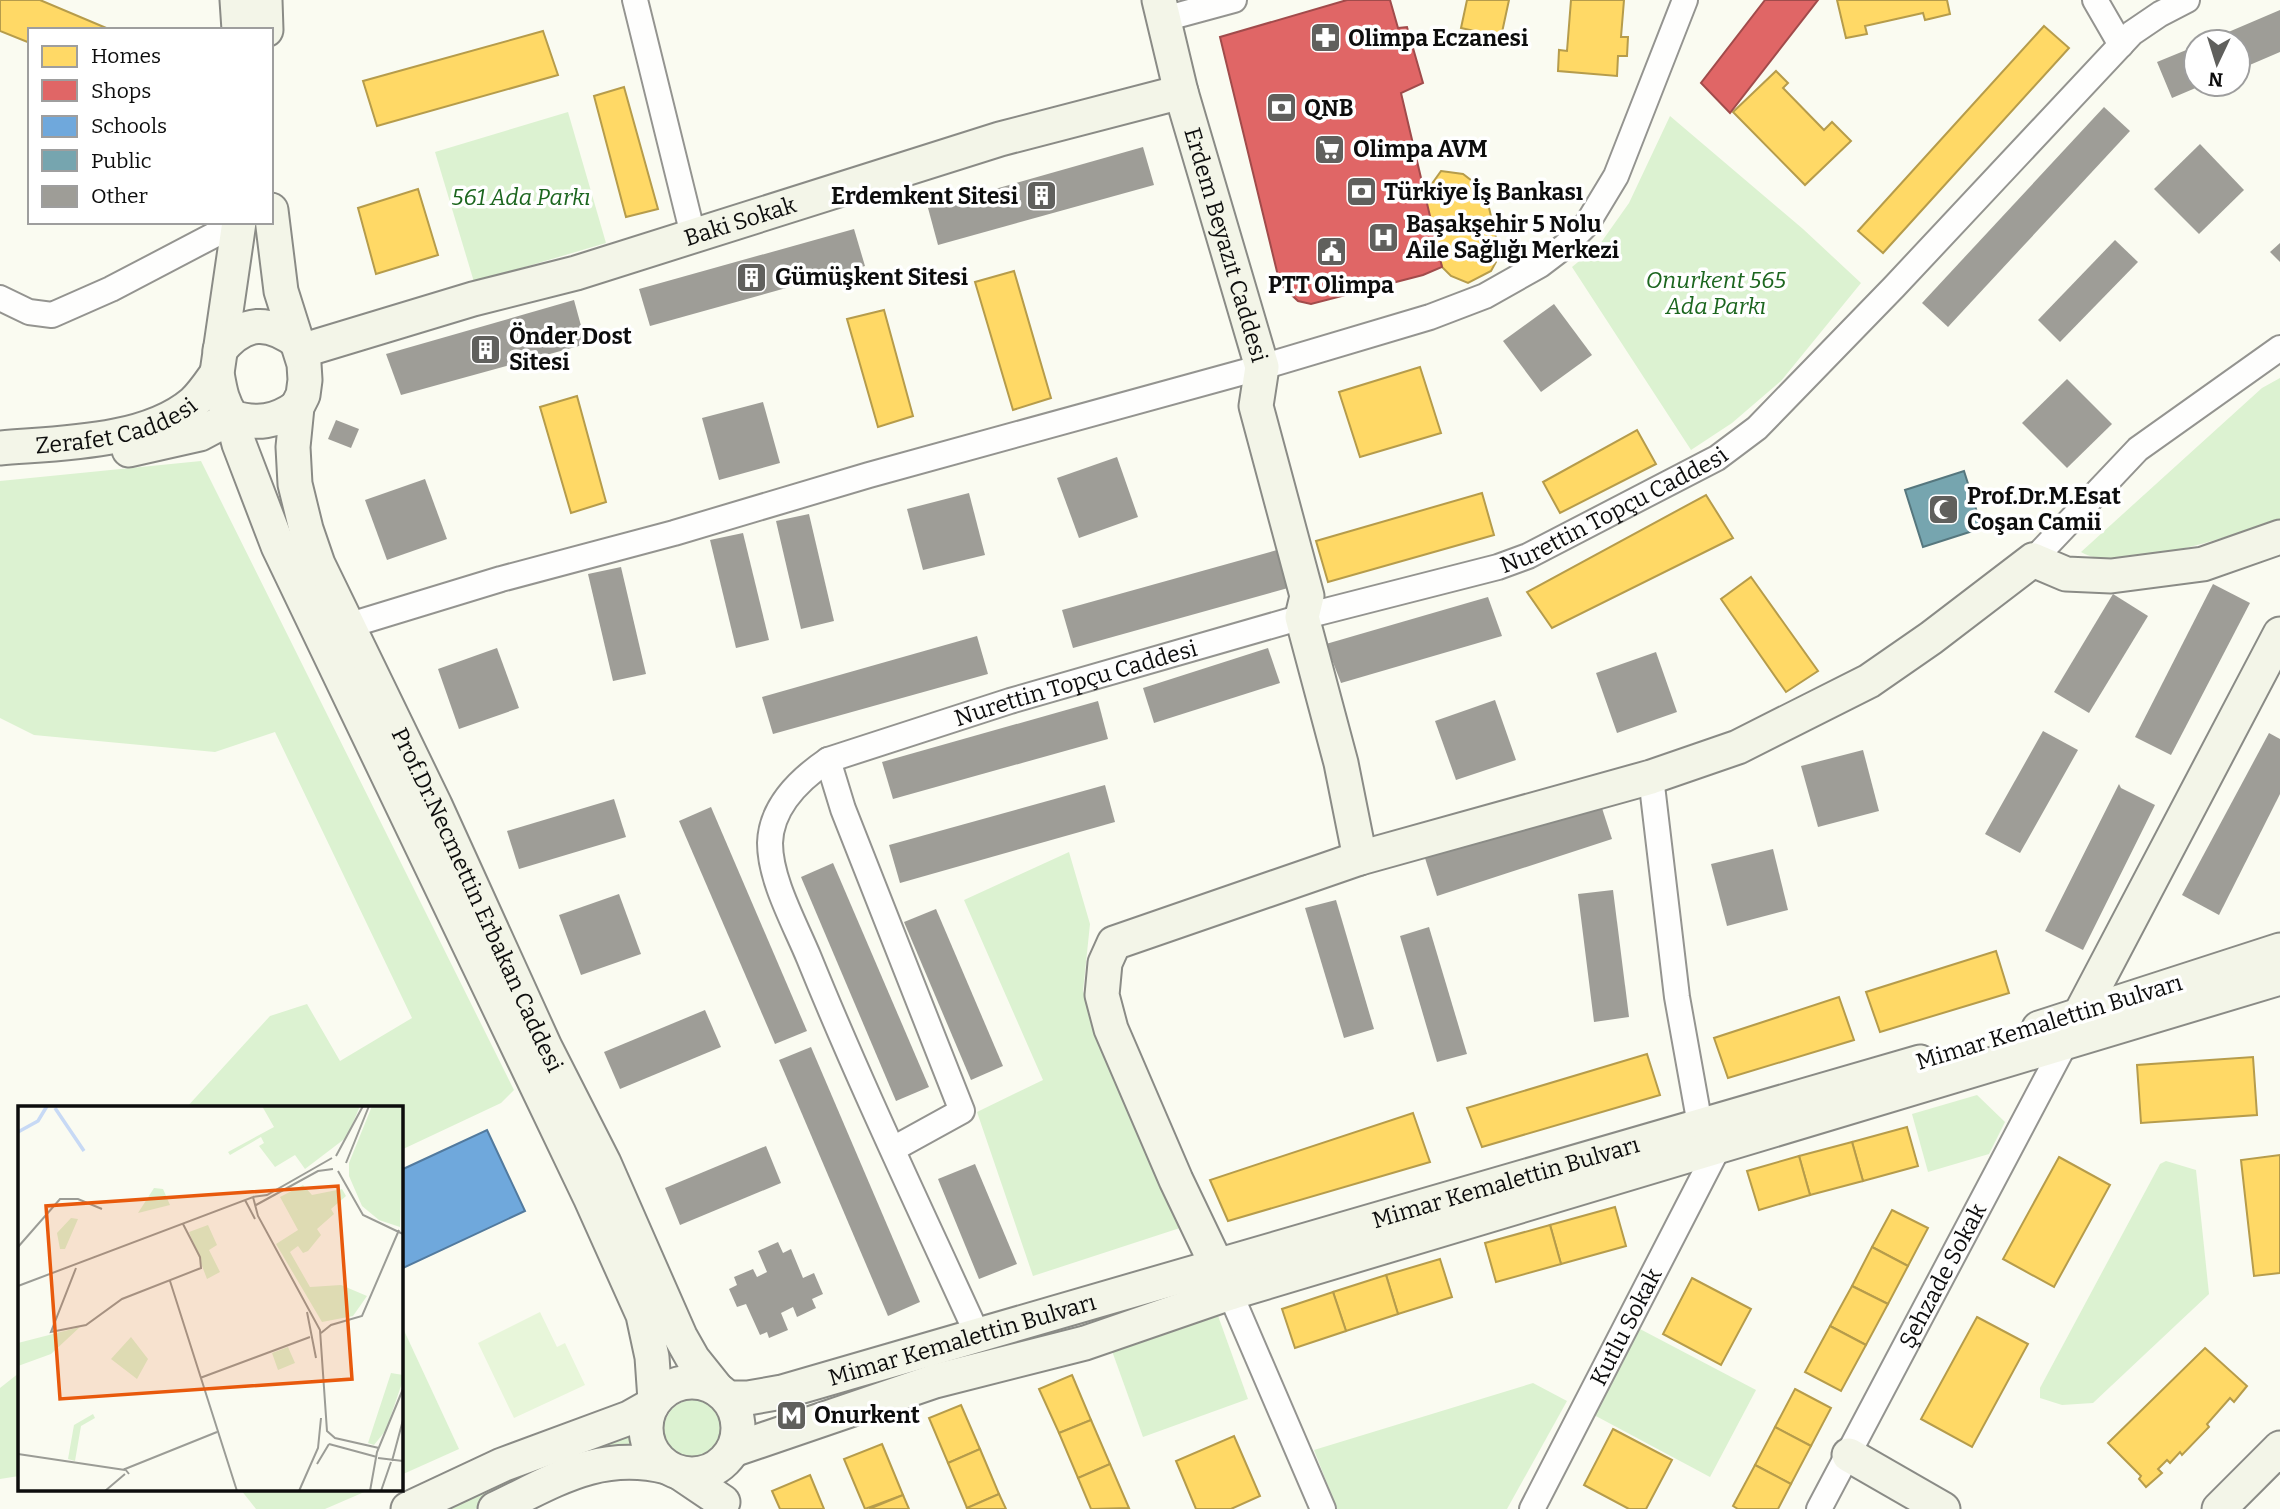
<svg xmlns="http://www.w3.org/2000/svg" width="2280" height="1509" viewBox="0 0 2280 1509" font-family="Bitter,serif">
	<rect width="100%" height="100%" fill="#fafbf1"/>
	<g fill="#dcf2d1">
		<polygon points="568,112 606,243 474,282 435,152"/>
		<polygon points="1670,116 1803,229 1861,283 1781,381 1732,423 1691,450 1572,267 1600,244 1629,203"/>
		<path d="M2280,378V520C2235,533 2120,576 2081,552L2262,388Z"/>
		<polygon points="201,461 514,1090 501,1103 401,1150 401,1108 186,1108 270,1016 307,1004 340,1061 412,1018 275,732 215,752 34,735 0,718 0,481"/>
		<polygon points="1069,852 1090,924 1083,991 1183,1227 1033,1276 977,1112 1043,1080 964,900"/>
		<polygon points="1977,1095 2005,1122 1989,1154 1928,1172 1912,1114"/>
		<polygon points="2166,1161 2196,1170 2209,1294 2093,1403 2062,1405 2040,1398 2040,1388 2160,1164"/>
		<polygon points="1217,1313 1248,1399 1143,1437 1112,1351"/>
		<polygon points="401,1324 459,1449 401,1475"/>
		<polygon points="1640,1329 1756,1390 1710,1477 1594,1415"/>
		<polygon points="19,1373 19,1476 0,1479 0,1388"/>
		<polygon points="1533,1383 1567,1401 1507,1509 1337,1509 1314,1450"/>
		<circle cx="693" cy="1429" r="29"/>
		<polygon points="632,1430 637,1452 564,1468 475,1509 439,1509 519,1472"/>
		<polygon points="241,1490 369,1490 325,1509 256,1509"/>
	</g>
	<polygon fill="#e8f6da" points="540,1312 557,1347 565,1343 585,1385 514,1418 478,1343"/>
	<g fill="#ffd966" stroke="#b69c4b" stroke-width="2">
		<polygon points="0,0 40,0 111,30 30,30 30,43 0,31"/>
		<polygon points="1467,0 1509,0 1501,37 1461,28"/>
		<polygon points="1571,0 1624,0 1621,37 1628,37 1627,56 1618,56 1617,76 1558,71 1559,50 1567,51"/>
		<polygon points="1837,0 1947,0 1950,14 1925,20 1923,13 1865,26 1867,34 1846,38"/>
		<polygon points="2044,26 2069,48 1883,253 1858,231"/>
		<polygon points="543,31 558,75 377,126 363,81"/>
		<polygon points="1776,71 1788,83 1783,88 1824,130 1832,122 1851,141 1805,185 1733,112"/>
		<polygon points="624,87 658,209 626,217 594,96"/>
		<polygon points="1441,171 1463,174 1480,187 1486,195 1498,246 1496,262 1491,271 1468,283 1451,276 1442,267 1426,205 1429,188"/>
		<polygon points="418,189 438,255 376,274 358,208"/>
		<polygon points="1014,271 1051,398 1013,410 975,282"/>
		<polygon points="884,310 913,416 878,427 847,319"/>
		<polygon points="1420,367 1441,433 1360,457 1339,392"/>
		<polygon points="577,396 606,502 571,513 540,407"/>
		<polygon points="1637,430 1656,464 1560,513 1543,482"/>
		<polygon points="1482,493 1494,535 1328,582 1316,541"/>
		<polygon points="1706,495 1733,538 1552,628 1527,592"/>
		<polygon points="1751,577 1818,671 1786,692 1721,599"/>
		<polygon points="1996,951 2009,993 1880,1032 1866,992"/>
		<polygon points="1839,997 1854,1040 1728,1078 1714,1038"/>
		<polygon points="1647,1054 1660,1095 1482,1147 1467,1108"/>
		<polygon points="2253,1057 2257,1115 2141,1123 2137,1065"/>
		<polygon points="1413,1113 1430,1162 1228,1221 1210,1180"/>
		<polygon points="1907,1127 1918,1166 1863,1181 1852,1142"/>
		<polygon points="1852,1142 1863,1181 1810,1195 1799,1156"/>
		<polygon points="2280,1155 2280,1273 2254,1276 2241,1160"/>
		<polygon points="1799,1156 1810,1195 1759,1210 1747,1171"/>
		<polygon points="2059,1157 2110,1185 2054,1287 2003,1259"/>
		<polygon points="1615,1207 1626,1246 1561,1264 1550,1225"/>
		<polygon points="1892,1210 1928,1228 1908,1266 1872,1247"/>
		<polygon points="1550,1225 1561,1264 1496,1282 1485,1243"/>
		<polygon points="1872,1247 1908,1266 1888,1304 1852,1286"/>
		<polygon points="1440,1259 1452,1297 1398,1314 1386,1275"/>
		<polygon points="1386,1275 1398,1314 1346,1331 1333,1292"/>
		<polygon points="1692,1278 1751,1309 1721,1365 1663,1334"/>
		<polygon points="1852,1286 1888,1304 1866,1345 1830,1326"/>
		<polygon points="1333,1292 1346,1331 1295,1348 1282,1309"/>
		<polygon points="1977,1317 2028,1344 1972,1447 1921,1419"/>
		<polygon points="1830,1326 1866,1345 1841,1391 1805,1372"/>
		<polygon points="2205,1348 2247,1386 2234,1402 2230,1398 2207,1424 2209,1427 2182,1455 2180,1452 2170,1463 2167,1460 2158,1469 2162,1473 2146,1487 2139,1479 2141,1476 2108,1443"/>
		<polygon points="1072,1375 1091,1420 1059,1433 1039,1389"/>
		<polygon points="1795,1389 1831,1408 1811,1446 1775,1427"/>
		<polygon points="961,1405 980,1449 948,1463 929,1418"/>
		<polygon points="1091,1420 1110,1464 1078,1478 1059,1433"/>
		<polygon points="1775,1427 1811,1446 1791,1484 1755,1465"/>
		<polygon points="1613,1429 1672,1460 1646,1509 1629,1509 1584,1485"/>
		<polygon points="1234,1436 1260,1496 1231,1509 1196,1509 1176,1461"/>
		<polygon points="882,1444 903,1495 865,1509 844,1459"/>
		<polygon points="980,1449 999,1494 967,1508 948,1463"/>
		<polygon points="1110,1464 1129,1508 1091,1509 1078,1478"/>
		<polygon points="1755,1465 1791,1484 1778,1509 1738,1509 1733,1506"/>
		<polygon points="810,1475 824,1509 780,1509 772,1491"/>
		<polygon points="999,1494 1006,1509 968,1509 967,1508"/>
		<polygon points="903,1495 909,1509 869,1509"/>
	</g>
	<g fill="#e06666" stroke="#a14b4b" stroke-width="2">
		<polygon points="1347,0 1390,0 1398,28 1407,27 1423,83 1401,93 1442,267 1423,275 1311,304 1298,301 1280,284 1220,37"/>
		<polygon points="1765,0 1818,0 1730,113 1701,83"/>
	</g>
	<polygon fill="#6fa8dc" stroke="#527a9e" stroke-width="2" points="487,1130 525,1211 401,1269 401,1170"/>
	<polygon fill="#76a5af" stroke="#56777e" stroke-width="2" points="1964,471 1982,528 1923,547 1905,490"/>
	<g fill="#9e9d97">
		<polygon points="2280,10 2280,52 2238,70 2238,42 2205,42"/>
		<polygon points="2196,46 2196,84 2205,84 2172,98 2157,62"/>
		<polygon points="2104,107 2130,131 1948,327 1922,303"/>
		<polygon points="2200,144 2244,190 2199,234 2154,189"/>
		<polygon points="1143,147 1154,185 938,245 928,208"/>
		<polygon points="854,229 865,266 650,326 639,289"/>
		<polygon points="2115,240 2138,262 2060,342 2038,320"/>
		<polygon points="2280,243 2280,262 2270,252"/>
		<polygon points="574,300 586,344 401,395 386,354"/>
		<polygon points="1554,304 1592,355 1541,392 1503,341"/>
		<polygon points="2067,379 2112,424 2067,468 2022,423"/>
		<polygon points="763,402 780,463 719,480 702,418"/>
		<polygon points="336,420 359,429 351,448 328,439"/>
		<polygon points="1117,457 1138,517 1079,538 1057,478"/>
		<polygon points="425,479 447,539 387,560 365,500"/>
		<polygon points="969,493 985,555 923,570 907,509"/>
		<polygon points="809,514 834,621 801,629 776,521"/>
		<polygon points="743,533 769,640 736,648 710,540"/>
		<polygon points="1277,550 1288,588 1073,648 1062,610"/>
		<polygon points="621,567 646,674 613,681 588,574"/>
		<polygon points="2213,584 2250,603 2171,755 2135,737"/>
		<polygon points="2113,594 2148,616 2089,713 2054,692"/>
		<polygon points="1488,597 1502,636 1341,683 1326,644"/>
		<polygon points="977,636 988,674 773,734 762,697"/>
		<polygon points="497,648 519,708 459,729 438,669"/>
		<polygon points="1268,648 1280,683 1154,723 1143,688"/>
		<polygon points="1656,652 1677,712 1617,733 1596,673"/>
		<polygon points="1495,700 1516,760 1456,780 1435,721"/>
		<polygon points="1098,701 1108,739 893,799 882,762"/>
		<polygon points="2043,731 2078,750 2020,853 1985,834"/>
		<polygon points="2269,733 2280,739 2280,794 2219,915 2182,895"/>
		<polygon points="1863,750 1879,811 1818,827 1801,766"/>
		<polygon points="2119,784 2121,788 2155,805 2083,950 2045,931"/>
		<polygon points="1105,785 1115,822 900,883 889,845"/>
		<polygon points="614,799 626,837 519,869 507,831"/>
		<polygon points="1600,802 1612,839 1437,896 1425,858"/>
		<polygon points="711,807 807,1031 775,1044 679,821"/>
		<polygon points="1773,849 1788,910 1727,926 1711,864"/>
		<polygon points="833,863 929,1087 896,1101 801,877"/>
		<polygon points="1613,890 1629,1017 1594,1022 1578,894"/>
		<polygon points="619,894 641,954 581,975 559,915"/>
		<polygon points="1336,900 1374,1029 1344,1038 1305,908"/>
		<polygon points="936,909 1003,1066 971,1080 904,922"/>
		<polygon points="1429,927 1467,1054 1437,1062 1400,936"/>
		<polygon points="705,1010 721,1047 620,1089 604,1052"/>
		<polygon points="811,1047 920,1302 888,1316 779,1060"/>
		<polygon points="766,1146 781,1183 680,1225 665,1188"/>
		<polygon points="975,1164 1017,1264 979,1279 938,1179"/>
		<polygon points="778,1242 783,1253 791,1249 803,1278 814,1273 823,1294 812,1299 816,1308 797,1317 793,1307 781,1313 788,1330 769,1338 767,1332 760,1335 746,1304 737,1307 729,1289 737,1285 734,1277 753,1269 757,1277 767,1272 758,1251"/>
	</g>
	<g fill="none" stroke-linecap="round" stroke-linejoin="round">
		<defs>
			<g id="street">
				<polyline points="635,0 693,235"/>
				<polyline points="2095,0 2121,45"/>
				<polyline points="1164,19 1234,0"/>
				<polyline points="0,298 29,312 52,315 111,289 239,222"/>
				<polyline points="2033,560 2138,449 2280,348"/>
				<polyline points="347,626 501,579 674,533 869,475 1262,367 1430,317 1485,296 1540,265 1565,246 1587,224 1616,176 1685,0"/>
				<polyline points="828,760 843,809 962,1111 893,1149"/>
				<polyline points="1651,777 1677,997 1700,1125"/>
				<polyline points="1230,1293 1323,1509"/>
				<path id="s1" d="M978,1336C921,1211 861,1086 809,958C795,924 770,880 770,843C771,806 800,779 828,760L1010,701L1302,617L1498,567L1528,556L1717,458L1757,428L1894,287L2132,33L2160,14L2187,0"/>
				<path id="s2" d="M1532,1509L1719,1146"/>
				<path id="s3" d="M1819,1509L2066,1042"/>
			</g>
			<g id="secondary">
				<polyline points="237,0 239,30"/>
				<polyline points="265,0 266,30"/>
				<path id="s4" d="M1159,0L1181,92L1262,367L1256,406L1307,596L1302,617L1341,763L1360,858"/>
				<path id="s5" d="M271,210L281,291L304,364L305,380L303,395L297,407L293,447L295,484L306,529L318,564L435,805L545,1047L604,1163L680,1336L693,1359L717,1389"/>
				<path d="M239,222L217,373C220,390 222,403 232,417C257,425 276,422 297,407"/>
				<path d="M220,350C245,320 268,320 298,342"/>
				<path id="s6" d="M301,351L473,299L576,273L1000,139L1181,92"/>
				<polyline points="232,417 239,444 278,546 590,1197 643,1315 652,1357 655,1400"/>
				<path id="s7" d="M0,448C59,443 146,443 193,403C202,395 210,383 217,373"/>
				<polyline points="129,450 200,434 232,417"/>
				<polyline points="2075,1024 2280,634"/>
				<polyline points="2039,1028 2280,950"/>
				<polyline points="1230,1293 1176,1180 1111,1029 1102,995 1105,963 1114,943 1360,858 1651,777 1738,747 1869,681 1931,638 2033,560 2066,574 2111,576 2203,564 2280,537"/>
				<circle cx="692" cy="1428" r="46"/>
				<path id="s8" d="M728,1398H748L782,1392L1920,1062"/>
				<polyline points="733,1450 935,1381 1085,1343 1230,1293 2280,978"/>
				<polyline points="1849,1455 1943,1509"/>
				<polyline points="680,1473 723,1502"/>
				<polyline points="408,1509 502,1465 629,1418 652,1405"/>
				<path d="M495,1509C554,1481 599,1450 667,1467"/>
				<polyline points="2219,1509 2280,1448"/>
			</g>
		</defs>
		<use href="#street" stroke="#949490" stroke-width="28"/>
		<use href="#secondary" stroke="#8a8b86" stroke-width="37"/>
		<use href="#street" stroke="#fefefd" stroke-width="24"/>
		<use href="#secondary" stroke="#f3f5e8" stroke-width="33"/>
	</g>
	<defs>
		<symbol id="pharmacy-square" viewBox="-11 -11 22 22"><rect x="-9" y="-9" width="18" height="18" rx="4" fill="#60605d" stroke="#fff"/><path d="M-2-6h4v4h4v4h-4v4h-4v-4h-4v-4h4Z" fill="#fff"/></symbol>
		<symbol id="bank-square" viewBox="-11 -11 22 22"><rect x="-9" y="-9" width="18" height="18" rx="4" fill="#60605d" stroke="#fff"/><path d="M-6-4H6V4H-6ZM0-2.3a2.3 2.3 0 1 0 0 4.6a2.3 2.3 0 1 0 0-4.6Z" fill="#fff"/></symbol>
		<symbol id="supermarket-square" viewBox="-11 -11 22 22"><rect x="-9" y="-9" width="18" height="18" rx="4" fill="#60605d" stroke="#fff"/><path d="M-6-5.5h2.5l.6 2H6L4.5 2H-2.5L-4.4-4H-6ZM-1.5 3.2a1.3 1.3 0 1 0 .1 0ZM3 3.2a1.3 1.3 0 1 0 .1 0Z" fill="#fff"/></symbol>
		<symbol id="building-square" viewBox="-11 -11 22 22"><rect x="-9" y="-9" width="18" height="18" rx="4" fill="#60605d" stroke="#fff"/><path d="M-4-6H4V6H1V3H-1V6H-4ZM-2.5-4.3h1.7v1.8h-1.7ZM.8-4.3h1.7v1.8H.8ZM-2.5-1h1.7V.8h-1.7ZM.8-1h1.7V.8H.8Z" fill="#fff"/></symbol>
		<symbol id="hospital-square" viewBox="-11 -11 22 22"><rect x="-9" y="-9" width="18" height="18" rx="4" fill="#60605d" stroke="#fff"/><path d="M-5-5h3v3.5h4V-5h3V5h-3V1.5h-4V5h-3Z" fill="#fff"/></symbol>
		<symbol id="civic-square" viewBox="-11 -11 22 22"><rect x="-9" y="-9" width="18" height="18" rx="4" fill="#60605d" stroke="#fff"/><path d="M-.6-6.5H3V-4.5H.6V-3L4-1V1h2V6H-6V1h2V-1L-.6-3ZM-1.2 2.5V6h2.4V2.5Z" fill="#fff"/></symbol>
		<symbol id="mosque-square" viewBox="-11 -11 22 22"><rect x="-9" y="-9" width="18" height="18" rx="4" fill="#60605d" stroke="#fff"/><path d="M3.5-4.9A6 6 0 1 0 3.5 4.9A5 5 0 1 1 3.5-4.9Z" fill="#fff"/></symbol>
		<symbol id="metro-square" viewBox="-11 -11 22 22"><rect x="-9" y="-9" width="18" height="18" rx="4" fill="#60605d" stroke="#fff"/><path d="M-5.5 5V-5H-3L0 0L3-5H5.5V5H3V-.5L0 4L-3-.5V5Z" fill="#fff"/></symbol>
	</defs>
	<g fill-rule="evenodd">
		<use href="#pharmacy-square" x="1308" y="20" width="35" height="35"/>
		<use href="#bank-square" x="1264" y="90" width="35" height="35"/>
		<use href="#supermarket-square" x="1312" y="132" width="35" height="35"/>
		<use href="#bank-square" x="1344" y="174" width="35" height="35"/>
		<use href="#building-square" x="1024" y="178" width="35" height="35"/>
		<use href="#hospital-square" x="1366" y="220" width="35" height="35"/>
		<use href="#civic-square" x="1314" y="234" width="35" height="35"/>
		<use href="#building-square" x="734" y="260" width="35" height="35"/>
		<use href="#building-square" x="468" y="332" width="35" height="35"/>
		<use href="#mosque-square" x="1926" y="492" width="35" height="35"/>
		<use href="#metro-square" x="774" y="1398" width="35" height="35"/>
	</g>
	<g text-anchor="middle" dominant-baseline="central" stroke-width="7" stroke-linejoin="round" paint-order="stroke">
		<g font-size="23" font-weight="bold" fill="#0d0d0d" stroke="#fff" text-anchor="start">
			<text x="1348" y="38">Olimpa Eczanesi</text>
			<text x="1304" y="108">QNB</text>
			<text x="1353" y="149">Olimpa AVM</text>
			<text x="1384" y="192">Türkiye İş Bankası</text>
			<text x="1018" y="196" text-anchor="end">Erdemkent Sitesi</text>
			<text x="1406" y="224">Başakşehir 5 Nolu<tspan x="1406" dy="26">Aile Sağlığı Merkezi</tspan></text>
			<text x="775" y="277">Gümüşkent Sitesi</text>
			<text x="1331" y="285" text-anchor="middle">PTT Olimpa</text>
			<text x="509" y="336">Önder Dost<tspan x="509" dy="26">Sitesi</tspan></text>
			<text x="1967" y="496">Prof.Dr.M.Esat<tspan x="1967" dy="26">Coşan Camii</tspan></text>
			<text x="814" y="1415">Onurkent</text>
		</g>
		<g font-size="23" font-style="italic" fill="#1c661f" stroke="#fff">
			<text x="521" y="197">561 Ada Parkı</text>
			<text x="1716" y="280">Onurkent 565<tspan x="1716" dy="26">Ada Parkı</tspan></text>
		</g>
		<g font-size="23" fill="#0d0d0d" stroke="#fff">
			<text stroke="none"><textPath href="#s6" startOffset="458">Baki Sokak</textPath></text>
			<text stroke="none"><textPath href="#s4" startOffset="254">Erdem Beyazıt Caddesi</textPath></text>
			<text stroke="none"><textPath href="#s7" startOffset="119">Zerafet Caddesi</textPath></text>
			<text stroke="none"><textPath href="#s1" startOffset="1468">Nurettin Topçu Caddesi</textPath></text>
			<text stroke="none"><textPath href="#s1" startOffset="901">Nurettin Topçu Caddesi</textPath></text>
			<text stroke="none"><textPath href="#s5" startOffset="735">Prof.Dr.Necmettin Erbakan Caddesi</textPath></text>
			<text transform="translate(2049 1022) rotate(-17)">Mimar Kemalettin Bulvarı</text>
			<text stroke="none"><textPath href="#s8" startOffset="808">Mimar Kemalettin Bulvarı</textPath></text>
			<text stroke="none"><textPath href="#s3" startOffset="264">Şehzade Sokak</textPath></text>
			<text stroke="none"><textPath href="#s2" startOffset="205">Kutlu Sokak</textPath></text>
			<text stroke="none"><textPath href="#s8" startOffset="242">Mimar Kemalettin Bulvarı</textPath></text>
		</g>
	</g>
	<g transform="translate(18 1106)">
		<rect width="385" height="385" fill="#fafbf1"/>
		<path d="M244,0H342L329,31L287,63L277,49L257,61L241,40L246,37L243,31L212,49L210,46L256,21ZM354,0H385L382,121L361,114L344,100L331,70V57ZM285,79L294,89L324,83L328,90L313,103L316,108L299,123L303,129L290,145L285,147L280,140L272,146L292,181L323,179L349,190L335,210L304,216L258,138L280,124L262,91ZM136,82L145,83L152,99L120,107ZM53,112L60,113L47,143H42L39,127ZM190,119L199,139L191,144L202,166L189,173L171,126ZM62,221L33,248L0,260V237ZM113,231L130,253L119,273L93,253ZM270,241L277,257L260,264L254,247ZM373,267L385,269V274L368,324L356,339L350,337ZM75,308L77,312L63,320L57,355L50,353L56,319Z" fill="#dcf2d1"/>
		<path fill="none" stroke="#c7d9f5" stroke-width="3.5" d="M37,2L66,45M0,26L20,15L29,0"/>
		<path fill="none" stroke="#9b9c96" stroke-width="2" d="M318,50L345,0M328,57L351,0M320,65L345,109L385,128M235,91L249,89L314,52M227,94L237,113M238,99L300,65L315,63M0,141L42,93H60L84,103M58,162L33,226L68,219L104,193L183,162L182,151L165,118M152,175L219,385M0,180L235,91L240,110L302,224L309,325L317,332L361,342M289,206L298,252M303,227L313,219L344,210L381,124M182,272L292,231M311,338L359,351M0,348L107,364M360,352L385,355M374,355L385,314M299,358L311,338M111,368L107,363L199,326M87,385L107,368M281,385L300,342L303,312M352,385L359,346L385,283M363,385L373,356"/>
		<path fill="#e8590c" fill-opacity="0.15" stroke="#e8590c" stroke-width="3.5" d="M320,80L334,273L42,293L28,100Z"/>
		<rect width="385" height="385" fill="none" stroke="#0d0d0d" stroke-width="3.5"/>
	</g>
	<rect x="28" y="28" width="245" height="196" fill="#ffffff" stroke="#9e9e9e" stroke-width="2"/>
	<rect x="42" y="46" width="35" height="21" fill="#ffd966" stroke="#9e9e9e" stroke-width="2"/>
	<text x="91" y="63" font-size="21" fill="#0d0d0d">Homes</text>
	<rect x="42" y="80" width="35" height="21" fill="#e06666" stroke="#9e9e9e" stroke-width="2"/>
	<text x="91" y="98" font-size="21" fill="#0d0d0d">Shops</text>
	<rect x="42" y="116" width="35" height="21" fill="#6fa8dc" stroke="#9e9e9e" stroke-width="2"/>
	<text x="91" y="133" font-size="21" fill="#0d0d0d">Schools</text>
	<rect x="42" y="150" width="35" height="21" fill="#76a5af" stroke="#9e9e9e" stroke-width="2"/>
	<text x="91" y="168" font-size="21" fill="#0d0d0d">Public</text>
	<rect x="42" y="186" width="35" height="21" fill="#9e9d97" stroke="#9e9e9e" stroke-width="2"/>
	<text x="91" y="203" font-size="21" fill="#0d0d0d">Other</text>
	<g transform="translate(2217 63) rotate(184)"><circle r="33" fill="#ffffff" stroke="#9e9e9e" stroke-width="2"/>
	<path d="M0-5L12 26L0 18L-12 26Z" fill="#60605d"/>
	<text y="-10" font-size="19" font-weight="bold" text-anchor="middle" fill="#0d0d0d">N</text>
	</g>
</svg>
